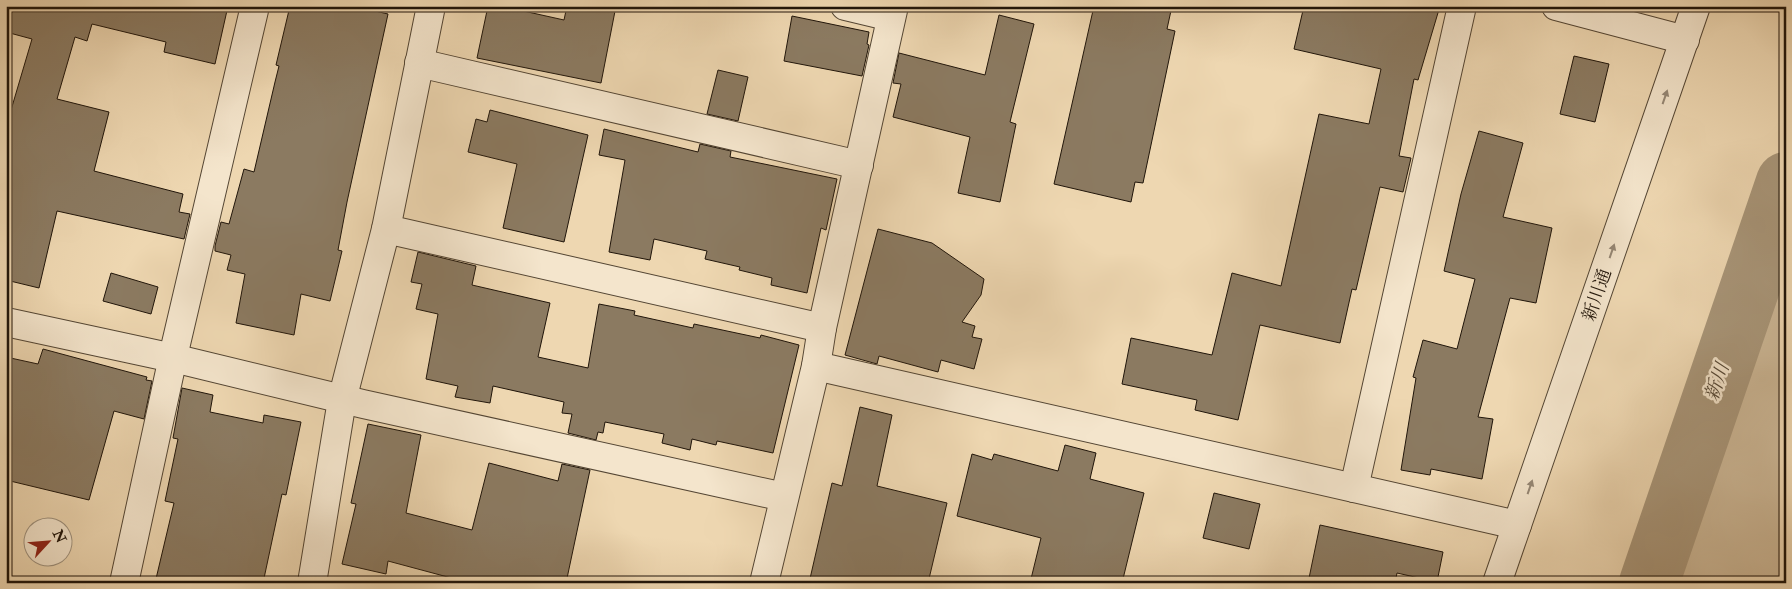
<svg xmlns="http://www.w3.org/2000/svg" width="1792" height="589" viewBox="0 0 1792 589" font-family="'IM FELL Double Pica','Noto Serif JP',serif">
	<rect width="100%" height="100%" fill="#eed7b1"/>
	<filter id="stains"><feTurbulence type="fractalNoise" baseFrequency=".004" numOctaves="4"/><feColorMatrix values="0 0 0 0 .2 0 0 0 0 .09 0 0 0 0 .02 0 0 0 .5 -.17"/></filter>
	<radialGradient id="worn" r=".72"><stop offset=".6" stop-color="#630" stop-opacity="0"/><stop offset="1" stop-color="#630" stop-opacity=".3"/></radialGradient>
	<polygon fill="#cbb695" stroke="#766650" points="1786,233 1786,580 1785,583 1670,583"/>
	<g fill="none" stroke-linecap="round" stroke-linejoin="round">
		<polyline stroke="#a89578" stroke-width="60" points="1649,583 1786,182"/>
	</g>
	<g fill="#8b7a61" stroke="#20150a">
		<polygon points="6,6 228,6 215,64 164,52 166,42 92,24 87,41 75,37 57,99 109,112 94,171 183,194 179,212 190,214 184,239 57,211 39,288 6,280 6,127 32,39 6,32"/>
		<polygon points="290,6 372,6 371,10 388,14 347,202 338,250 342,251 330,301 301,294 294,335 236,323 245,274 227,270 231,255 215,251 215,246 221,222 229,224 244,169 254,172 275,82 279,66 276,65"/>
		<polygon points="488,6 501,6 564,20 567,6 616,6 601,83 477,58"/>
		<polygon points="1094,6 1172,6 1167,29 1175,31 1143,183 1135,182 1131,202 1054,184"/>
		<polygon points="1304,6 1440,6 1418,80 1414,79 1399,156 1411,158 1403,192 1380,187 1356,290 1352,289 1340,343 1260,325 1238,420 1195,410 1197,400 1122,384 1131,338 1212,355 1232,273 1281,286 1319,114 1369,124 1381,69 1294,49"/>
		<polygon points="999,15 1034,24 1010,122 1016,124 1000,202 958,193 970,137 893,117 901,84 893,83 899,53 985,75"/>
		<polygon points="792,16 869,32 867,44 869,45 862,76 784,61"/>
		<polygon points="1574,56 1609,64 1595,122 1560,114"/>
		<polygon points="718,70 748,77 738,121 707,114"/>
		<polygon points="490,110 588,135 564,242 503,228 517,164 468,152 476,119 487,122"/>
		<polygon points="604,129 698,152 700,144 731,151 730,157 837,179 826,230 821,228 807,293 771,285 772,278 739,270 740,267 705,259 707,251 654,239 650,260 609,252 625,160 599,155"/>
		<polygon points="1479,131 1523,143 1503,217 1552,228 1536,303 1510,298 1478,417 1493,419 1482,479 1431,469 1430,475 1401,470 1416,378 1413,377 1423,340 1457,349 1475,279 1444,271 1461,194"/>
		<polygon points="878,229 932,243 984,279 981,295 962,322 975,326 972,337 982,339 974,369 941,360 938,372 879,356 877,364 845,355"/>
		<polygon points="418,252 476,266 472,285 550,303 538,357 588,368 599,304 635,311 634,315 693,328 694,324 760,338 761,335 799,345 773,453 717,441 716,445 692,439 690,450 662,443 664,434 605,422 603,433 598,432 596,440 568,433 572,414 562,413 564,402 493,386 490,403 455,397 458,386 426,379 438,314 416,309 422,284 411,282"/>
		<polygon points="111,273 158,287 151,314 103,301"/>
		<polygon points="43,349 147,377 146,380 152,381 144,419 114,411 89,500 6,480 6,357 38,364"/>
		<polygon points="182,388 213,395 210,412 263,423 264,415 301,422 286,495 282,494 263,583 155,583 174,503 165,501 178,439 173,438"/>
		<polygon points="860,407 892,415 877,486 947,503 928,583 809,583 832,483 842,486"/>
		<polygon points="368,424 421,435 406,513 472,530 489,463 558,481 562,464 590,470 566,583 470,583 388,561 386,574 342,564 356,504 351,503"/>
		<polygon points="1065,445 1096,453 1090,479 1144,493 1122,583 1030,583 1041,538 957,516 972,454 992,460 994,454 1058,471"/>
		<polygon points="1214,493 1260,504 1249,549 1203,538"/>
		<polygon points="1320,525 1443,552 1437,582 1397,573 1395,583 1354,579 1353,583 1308,583"/>
	</g>
	<g fill="none" stroke-linecap="round" stroke-linejoin="round">
		<defs>
			<g id="minor">
				<polyline points="845,6 891,17"/>
				<polyline points="1556,6 1685,40"/>
				<polyline points="419,63 859,165"/>
				<polyline points="386,229 822,328"/>
				<polyline points="6,322 173,358 363,404 784,497"/>
				<polyline points="816,366 1517,525"/>
				<polyline points="1354,488 1462,6"/>
				<polyline points="124,583 175,348 255,6"/>
				<polyline points="312,583 342,400 386,229 431,6"/>
				<polyline points="764,583 816,366 822,328 894,6"/>
				<polyline points="1497,583 1696,6"/>
			</g>
		</defs>
		<use href="#minor" stroke="#544634" stroke-width="30"/>
		<use href="#minor" stroke="#f4e5cc" stroke-width="28"/>
	</g>
	<defs><path id="oneway-solid" d="M-6-.8H1V-3.2L6.5 0L1 3.2V.8H-6Z" transform="scale(1.25)"/></defs>
	<g fill="#958775">
		<use href="#oneway-solid" transform="translate(1665 97) rotate(-71)"/>
		<use href="#oneway-solid" transform="translate(1612 251) rotate(-71)"/>
		<use href="#oneway-solid" transform="translate(1530 487) rotate(-71)"/>
	</g>
	<g text-anchor="middle" dominant-baseline="central" stroke-width="5" stroke-linejoin="round" paint-order="stroke">
		<g font-size="18" fill="#20150a" stroke="#f4e5cc">
			<text transform="translate(1597 295) rotate(-71)">新川通</text>
		</g>
		<g font-size="19" font-style="italic" fill="#564836" stroke="#f4e5cc">
			<text transform="translate(1717 382) rotate(-71)">新川</text>
		</g>
	</g>
	<rect width="1792" height="589" fill="none" stroke="#eed7b1" stroke-width="25"/>
	<rect x="8" y="8" width="1777" height="574" fill="none" stroke="#20150a" stroke-width="2.5"/>
	<rect x="12" y="12" width="1767" height="564" fill="none" stroke="#20150a"/>
	<g transform="translate(48 542) rotate(64)"><circle r="24" fill="#f4e5cc" stroke="#9f927e"/>
	<path d="M0-4L9 19L0 12L-9 19Z" fill="#8f2418"/>
	<text y="-8" font-size="14" font-weight="bold" text-anchor="middle" fill="#20150a">N</text>
	</g>
	<rect width="100%" height="100%" filter="url(#stains)"/>
	<rect width="100%" height="100%" fill="url(#worn)"/>
</svg>
